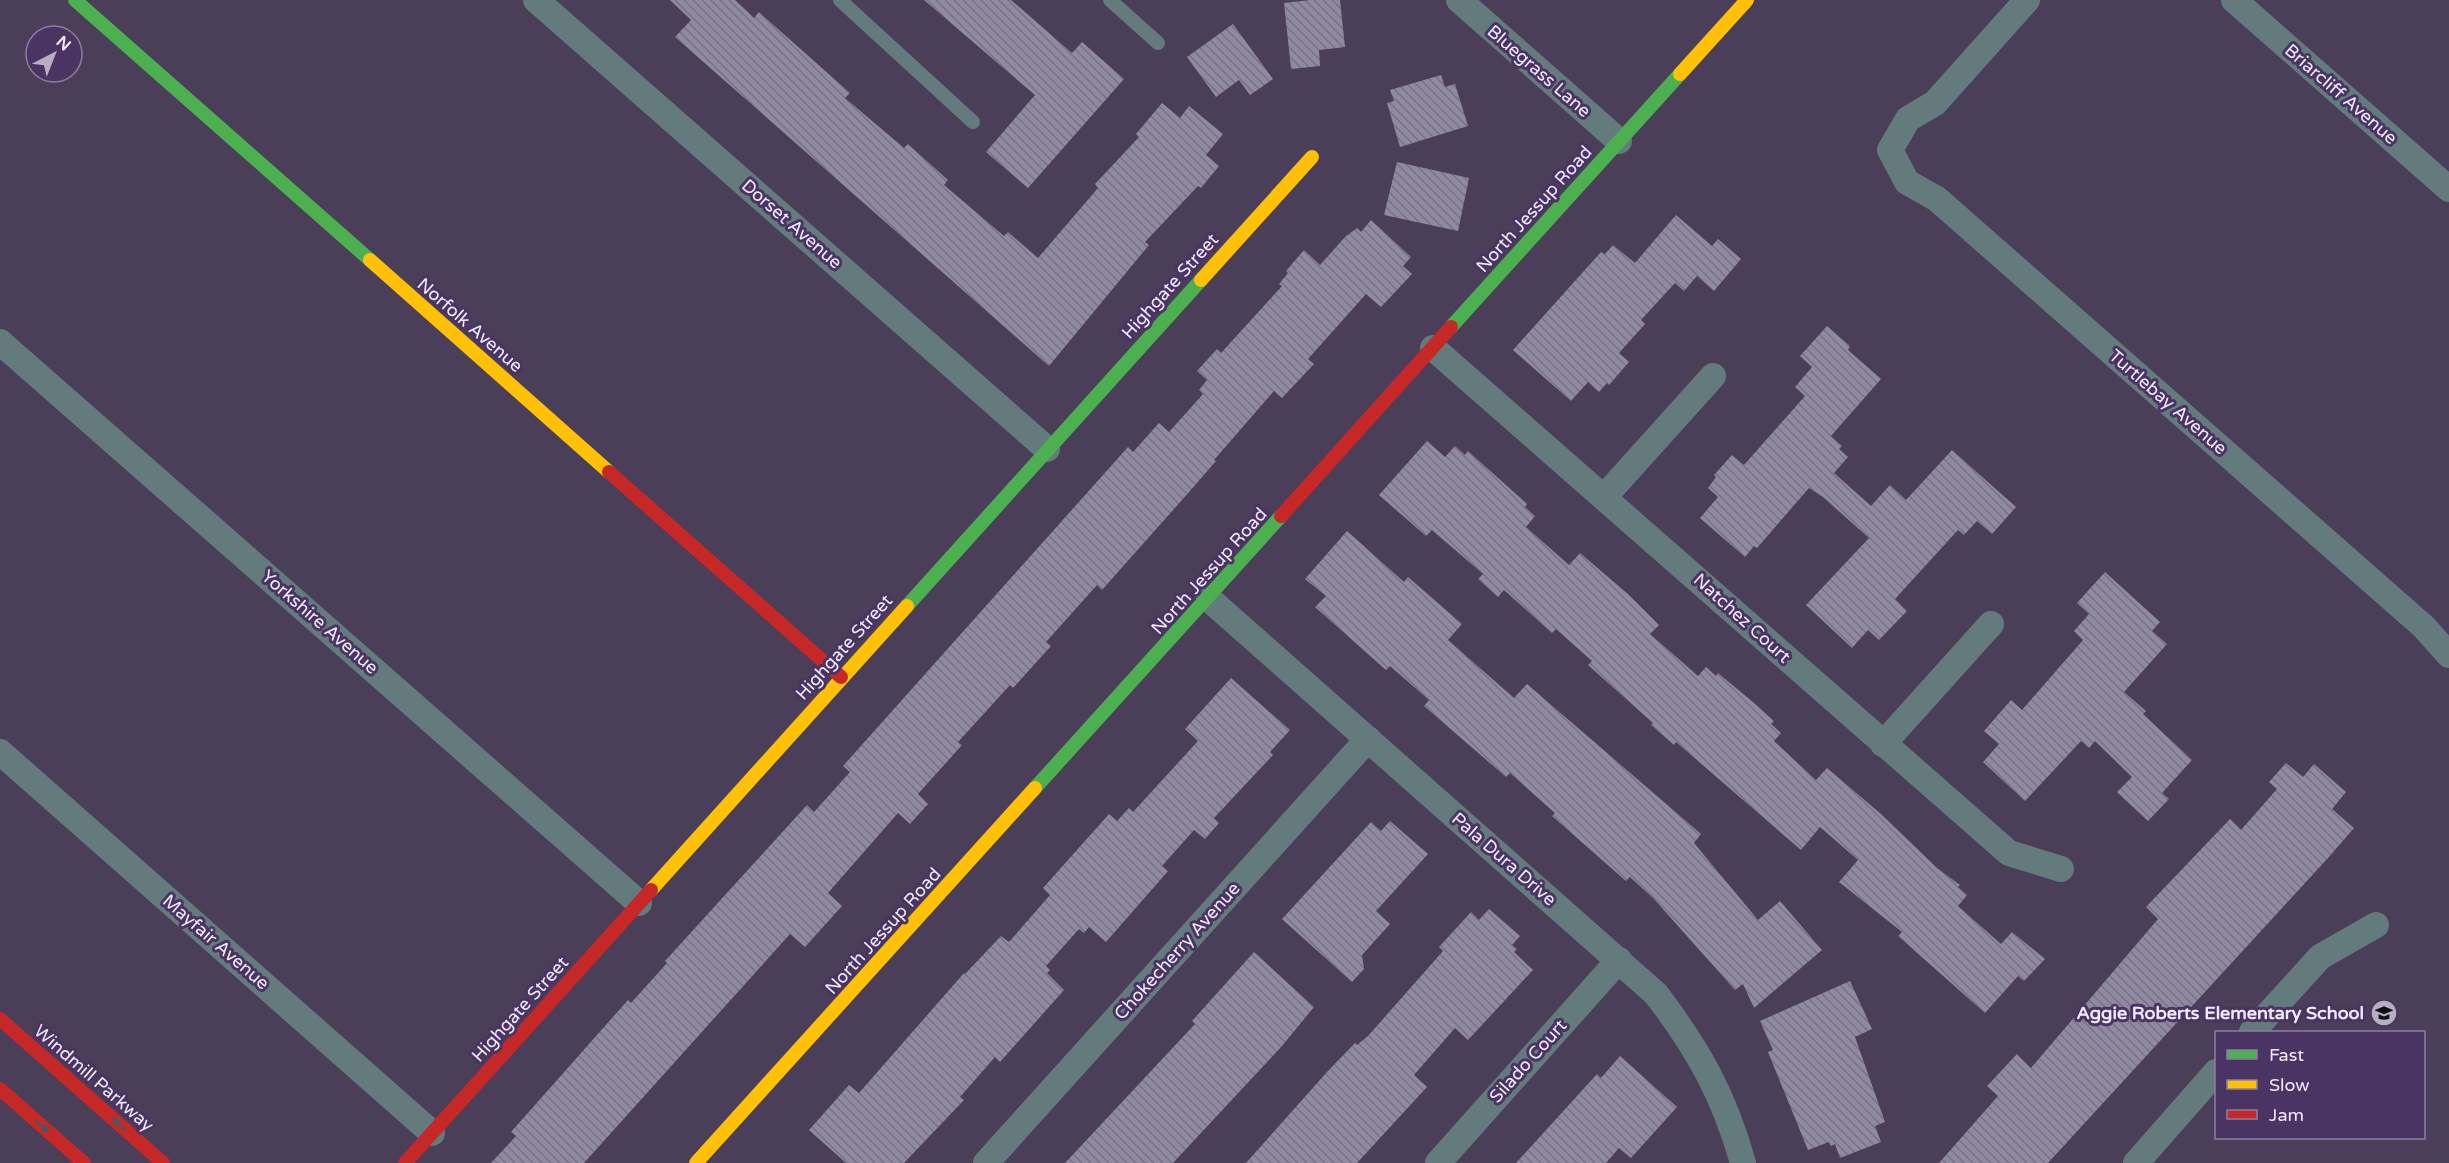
<svg xmlns="http://www.w3.org/2000/svg" width="2449" height="1163" viewBox="0 0 2449 1163" font-family="'Varela Round',sans-serif">
	<defs>
		<pattern id="building-back-hatch" width="6" height="6" patternUnits="userSpaceOnUse" patternTransform="scale(1.5)"><rect width="6" height="6" fill="#908aa1"/><path d="M-1 5l2 2M0 0l6 6M5-1l2 2" fill="none" stroke="#777283"/></pattern>
	</defs>
	<rect width="100%" height="100%" fill="#4b3e58"/>
	<g fill="url(#building-back-hatch)">
		<polygon points="670,0 735,0 754,18 759,12 850,93 845,98 904,148 908,144 948,180 944,185 1004,236 1008,232 1038,258 1098,188 1095,184 1139,137 1136,134 1162,103 1180,118 1189,106 1223,134 1206,155 1219,166 1201,188 1198,186 1145,242 1149,245 1049,366 675,37 691,20"/>
		<polygon points="924,0 1011,0 1072,53 1082,42 1124,79 1028,188 986,152 1035,95"/>
		<polygon points="1310,0 1340,0 1345,47 1319,50 1320,66 1291,69 1284,3"/>
		<polygon points="1233,24 1273,79 1250,95 1239,80 1216,97 1187,57"/>
		<polygon points="1441,75 1445,87 1455,84 1468,126 1400,147 1387,103 1394,101 1390,90"/>
		<polygon points="1397,162 1469,178 1458,231 1384,215"/>
		<polygon points="1676,215 1712,246 1718,239 1741,259 1714,291 1697,276 1684,291 1675,283 1641,320 1645,324 1619,353 1629,362 1609,385 1607,383 1599,392 1588,382 1571,401 1513,350 1601,252 1605,254 1613,245 1635,263"/>
		<polygon points="1371,220 1411,257 1403,266 1412,274 1381,307 1366,294 1308,359 1314,364 1282,398 1274,391 1214,460 1216,461 1190,491 1102,590 1097,585 1046,642 1051,646 1013,688 1010,685 958,742 962,745 918,794 928,804 910,824 898,813 828,893 842,906 805,947 790,934 584,1163 491,1163 516,1136 511,1132 628,1000 631,1003 667,963 665,961 807,805 814,812 850,772 843,766 1128,447 1133,452 1159,423 1169,432 1203,394 1199,390 1207,380 1197,371 1217,349 1221,353 1282,286 1279,284 1288,273 1286,271 1304,250 1320,265 1345,237 1357,228 1361,232"/>
		<polygon points="1827,326 1850,346 1848,350 1881,379 1831,436 1842,446 1839,449 1848,457 1834,473 1871,506 1890,485 1906,500 1952,450 2016,507 1992,534 1977,521 1964,535 1958,530 1895,599 1907,611 1879,640 1868,630 1852,648 1806,605 1869,538 1823,497 1809,488 1757,548 1754,546 1745,557 1700,518 1718,497 1708,488 1716,477 1714,475 1732,455 1744,465 1805,396 1795,387 1812,367 1800,356"/>
		<polygon points="1427,441 1445,457 1455,446 1465,455 1468,451 1527,504 1525,507 1535,516 1526,527 1569,565 1580,553 1629,595 1659,625 1650,634 1698,676 1706,667 1716,676 1718,673 1754,703 1774,721 1771,724 1781,733 1774,741 1816,780 1827,768 1881,814 1937,868 1960,885 1958,887 1967,895 1958,906 2001,944 2012,932 2045,959 2024,981 2018,976 1985,1013 1898,936 1902,932 1839,882 1858,860 1820,827 1801,850 1676,742 1674,745 1651,725 1653,723 1588,665 1592,661 1556,629 1552,633 1504,590 1498,597 1478,579 1483,574 1432,530 1426,536 1379,495"/>
		<polygon points="1347,531 1404,582 1408,577 1462,624 1448,640 1514,698 1527,684 1701,834 1694,843 1758,920 1780,901 1822,950 1754,1008 1743,984 1735,990 1654,899 1630,877 1626,881 1552,816 1555,813 1510,773 1506,777 1424,706 1429,700 1390,666 1386,670 1315,607 1326,596 1305,579"/>
		<polygon points="2105,572 2160,622 2152,631 2167,644 2124,692 2146,711 2143,714 2192,760 2162,793 2169,799 2148,821 2117,792 2132,777 2095,741 2089,748 2081,741 2025,801 1983,762 1999,744 1984,731 2011,700 2022,710 2083,640 2074,631 2089,614 2077,603"/>
		<polygon points="1231,678 1290,730 1270,752 1273,755 1214,818 1219,823 1205,839 1194,830 1162,866 1168,871 1106,942 1089,927 1084,933 1079,929 1046,966 1050,970 1047,973 1064,990 1000,1062 995,1057 960,1097 964,1100 904,1163 846,1163 809,1130 849,1085 859,1093 964,973 965,974 1001,936 1009,942 1050,895 1043,888 1109,814 1117,821 1129,808 1133,812 1198,741 1185,729"/>
		<polygon points="2286,763 2303,777 2314,764 2346,792 2332,809 2354,828 2328,858 2048,1163 1939,1163 1998,1096 1987,1086 2017,1054 2031,1068 2158,919 2146,907 2230,819 2241,830 2277,789 2269,782"/>
		<polygon points="1390,821 1428,854 1376,911 1390,924 1362,955 1364,969 1352,982 1282,919 1371,822 1381,831"/>
		<polygon points="1489,909 1520,936 1512,945 1517,949 1514,952 1533,970 1468,1040 1455,1028 1414,1075 1427,1087 1357,1163 1246,1163 1327,1072 1355,1043 1357,1045 1368,1036 1443,951 1439,947 1471,912 1479,920"/>
		<polygon points="1254,952 1314,1007 1282,1046 1173,1163 1065,1163 1195,1024 1192,1021"/>
		<polygon points="1850,981 1872,1029 1855,1037 1885,1122 1875,1126 1881,1142 1840,1158 1835,1144 1831,1146 1829,1142 1808,1150 1768,1052 1773,1050 1760,1021"/>
		<polygon points="1620,1056 1677,1107 1631,1158 1619,1148 1606,1163 1516,1163 1597,1074 1601,1078"/>
	</g>
	<g fill="none" stroke-linecap="round" stroke-linejoin="round">
		<g stroke="#637b7d" stroke-width="14">
			<polyline points="840,0 973,122"/>
			<polyline points="1110,0 1158,43"/>
		</g>
		<g stroke="#637b7d" stroke-width="26">
			<polyline points="536,0 1047,449"/>
			<polyline points="1459,0 1619,141"/>
			<polyline points="2027,0 1935,103 1908,119 1890,150 1907,182 1937,199 2424,627 2449,655"/>
			<polyline points="2234,0 2449,189"/>
			<polyline points="0,342 639,903"/>
			<polyline points="1433,348 2009,853 2061,869"/>
			<polyline points="1605,496 1713,376"/>
			<path d="M1209,599L1656,994C1698,1049 1724,1095 1743,1163"/>
			<polyline points="1883,744 1991,624"/>
			<polyline points="0,752 432,1133"/>
			<polyline points="2252,1032 2320,957 2376,925"/>
			<polyline points="986,1163 1368,739"/>
			<polyline points="1438,1163 1619,960"/>
			<polyline points="2136,1163 2216,1072"/>
		</g>
		<g stroke="#4caf50" stroke-width="14">
			<polyline points="75,0 370,260"/>
			<polyline points="1451,327 1680,74"/>
			<polyline points="907,606 1201,280"/>
			<polyline points="1035,788 1281,516"/>
		</g>
		<g stroke="#ffc107" stroke-width="14">
			<polyline points="1680,74 1747,0"/>
			<polyline points="370,260 609,472"/>
			<polyline points="1201,280 1312,157"/>
			<polyline points="651,890 907,606"/>
			<polyline points="696,1163 1035,788"/>
		</g>
		<g stroke="#c62828" stroke-width="14">
			<polyline points="609,472 841,677"/>
			<polyline points="1281,516 1451,327"/>
			<polyline points="0,1019 163,1163"/>
			<polyline points="0,1089 84,1163"/>
			<polyline points="405,1163 651,890"/>
		</g>
	</g>
	<defs><path id="oneway-solid" d="M-6-.8H1V-3.2L6.5 0L1 3.2V.8H-6Z" transform="scale(1.5)"/></defs>
	<g fill="#4b595d">
		<use href="#oneway-solid" transform="translate(119 1124) rotate(-139)"/>
		<use href="#oneway-solid" transform="translate(42 1126) rotate(41)"/>
	</g>
	<defs>
		<symbol id="school-disc" viewBox="-11 -11 22 22"><circle r="9.5" fill="#b7aec3" stroke="#4a3463"/><path d="M0-5L7-2L0 1L-7-2ZM-4 1L0 2.5L4 1V4Q0 6-4 4Z" fill="#111"/></symbol>
	</defs>
	<g fill-rule="evenodd">
		<use href="#school-disc" x="2369" y="998" width="30" height="30"/>
	</g>
	<g text-anchor="middle" dominant-baseline="central" stroke-width="6" stroke-linejoin="round" paint-order="stroke">
		<g font-size="18" fill="#f1eafc" stroke="#4a3463">
			<text transform="translate(1539 71) rotate(41)">Bluegrass Lane</text>
			<text transform="translate(2341 94) rotate(41)">Briarcliff Avenue</text>
			<text transform="translate(1534 209) rotate(-48)">North Jessup Road</text>
			<text transform="translate(792 224) rotate(41)">Dorset Avenue</text>
			<text transform="translate(1170 286) rotate(-48)">Highgate Street</text>
			<text transform="translate(470 325) rotate(41)">Norfolk Avenue</text>
			<text transform="translate(2168 402) rotate(41)">Turtlebay Avenue</text>
			<text transform="translate(1209 571) rotate(-48)">North Jessup Road</text>
			<text transform="translate(1742 618) rotate(42)">Natchez Court</text>
			<text transform="translate(320 622) rotate(41)">Yorkshire Avenue</text>
			<text transform="translate(844 647) rotate(-48)">Highgate Street</text>
			<text transform="translate(1504 859) rotate(41)">Pala Dura Drive</text>
			<text transform="translate(883 931) rotate(-48)">North Jessup Road</text>
			<text transform="translate(216 942) rotate(41)">Mayfair Avenue</text>
			<text transform="translate(1177 951) rotate(-48)">Chokecherry Avenue</text>
			<text transform="translate(520 1009) rotate(-48)">Highgate Street</text>
			<text transform="translate(1528 1061) rotate(-48)">Silado Court</text>
			<text transform="translate(94 1078) rotate(41)">Windmill Parkway</text>
		</g>
		<g font-size="18" font-weight="bold" fill="#f1eafc" stroke="#4a3463" text-anchor="end">
			<text x="2364" y="1013">Aggie Roberts Elementary School</text>
		</g>
	</g>
	<rect x="2215" y="1031" width="210" height="108" fill="#4a3463" stroke="#8d7da0" stroke-width="1.5"/>
	<rect x="2227" y="1050" width="30" height="9" fill="#4caf50" stroke="#8d7da0" stroke-width="1.5"/>
	<text x="2269" y="1061" font-size="18" fill="#f1eafc">Fast</text>
	<rect x="2227" y="1080" width="30" height="9" fill="#ffc107" stroke="#8d7da0" stroke-width="1.5"/>
	<text x="2269" y="1091" font-size="18" fill="#f1eafc">Slow</text>
	<rect x="2227" y="1110" width="30" height="9" fill="#c62828" stroke="#8d7da0" stroke-width="1.5"/>
	<text x="2269" y="1121" font-size="18" fill="#f1eafc">Jam</text>
	<g transform="translate(54 54) rotate(42)"><circle r="28" fill="#4a3463" stroke="#8d7da0" stroke-width="1.5"/>
	<path d="M0-4.5L10 22L0 15L-10 22Z" fill="#b7aec3"/>
	<text y="-9" font-size="16" font-weight="bold" text-anchor="middle" fill="#f1eafc">N</text>
	</g>
</svg>
